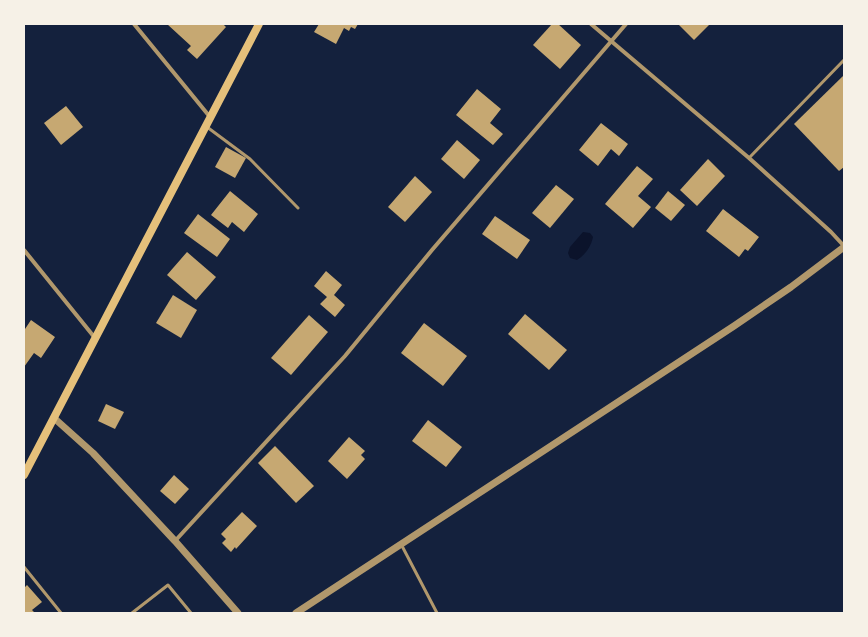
<svg xmlns="http://www.w3.org/2000/svg" width="868" height="637" viewBox="0 0 868 637" font-family="'Times New Roman',serif">
	<rect width="100%" height="100%" fill="#14213d"/>
	<path fill="#0b132b" d="M583,232L590,233L593,237C591,247 585,255 577,260L570,258L568,253L570,247Z"/>
	<g fill="#c6a872">
		<polygon points="167,24 223,24 226,27 197,59 187,50 191,46"/>
		<polygon points="319,24 358,24 355,29 351,27 349,31 344,28 336,44 314,32"/>
		<polygon points="552,24 558,24 581,45 560,69 533,45"/>
		<polygon points="678,24 710,24 694,40"/>
		<polygon points="844,75 844,167 839,171 794,124"/>
		<polygon points="477,89 501,109 490,123 503,134 493,145 456,115"/>
		<polygon points="66,106 83,127 61,145 44,123"/>
		<polygon points="601,123 628,144 619,156 611,149 598,166 579,150"/>
		<polygon points="457,140 480,160 464,179 441,159"/>
		<polygon points="226,147 246,158 235,178 215,167"/>
		<polygon points="708,159 725,176 697,206 680,190"/>
		<polygon points="637,166 653,179 638,196 651,207 633,228 605,204"/>
		<polygon points="415,176 432,192 405,222 388,207"/>
		<polygon points="556,185 574,199 550,228 532,213"/>
		<polygon points="230,191 258,214 244,232 232,222 228,228 211,215"/>
		<polygon points="668,191 685,205 671,221 655,208"/>
		<polygon points="723,209 759,237 748,251 745,249 739,257 706,231"/>
		<polygon points="198,214 230,239 217,257 184,233"/>
		<polygon points="495,216 530,240 517,259 482,234"/>
		<polygon points="187,252 216,277 196,300 167,275"/>
		<polygon points="326,271 342,285 334,295 345,305 335,317 320,304 327,297 314,286"/>
		<polygon points="173,295 197,310 181,338 156,323"/>
		<polygon points="525,314 567,350 549,370 508,334"/>
		<polygon points="309,315 328,332 291,375 271,358"/>
		<polygon points="31,320 55,337 41,358 34,353 24,367 24,328 25,329"/>
		<polygon points="424,323 467,356 443,386 401,353"/>
		<polygon points="106,404 124,412 115,429 98,421"/>
		<polygon points="428,420 462,447 446,467 412,441"/>
		<polygon points="349,437 365,451 361,455 365,459 347,479 328,461"/>
		<polygon points="275,446 314,486 296,503 258,463"/>
		<polygon points="174,475 189,489 175,504 160,491"/>
		<polygon points="242,512 257,526 236,549 235,547 231,552 222,543 226,539 221,534"/>
		<polygon points="27,585 42,602 32,610 35,613 24,613 24,588"/>
	</g>
	<g fill="none" stroke-linecap="round" stroke-linejoin="round">
		<g stroke="#b1986c" stroke-width="3">
			<polyline points="207,127 250,159 298,208"/>
			<polyline points="749,158 844,60"/>
			<polyline points="401,544 437,613"/>
			<polyline points="24,567 61,613"/>
			<polyline points="132,613 168,585 191,613"/>
		</g>
		<g stroke="#b1986c" stroke-width="4">
			<polyline points="134,24 210,117"/>
			<polyline points="591,24 749,158 831,232 844,246"/>
			<polyline points="24,250 95,338"/>
			<polyline points="175,541 345,356 432,250 626,24"/>
		</g>
		<g stroke="#b1986c" stroke-width="7">
			<polyline points="54,418 93,453 175,541 238,613"/>
			<polyline points="296,613 734,326 791,287 844,247"/>
		</g>
		<polyline stroke="#e5c07b" stroke-width="8" points="24,475 259,24"/>
	</g>
	<rect width="868" height="637" fill="none" stroke="#f6f1e7" stroke-width="50"/>
</svg>
